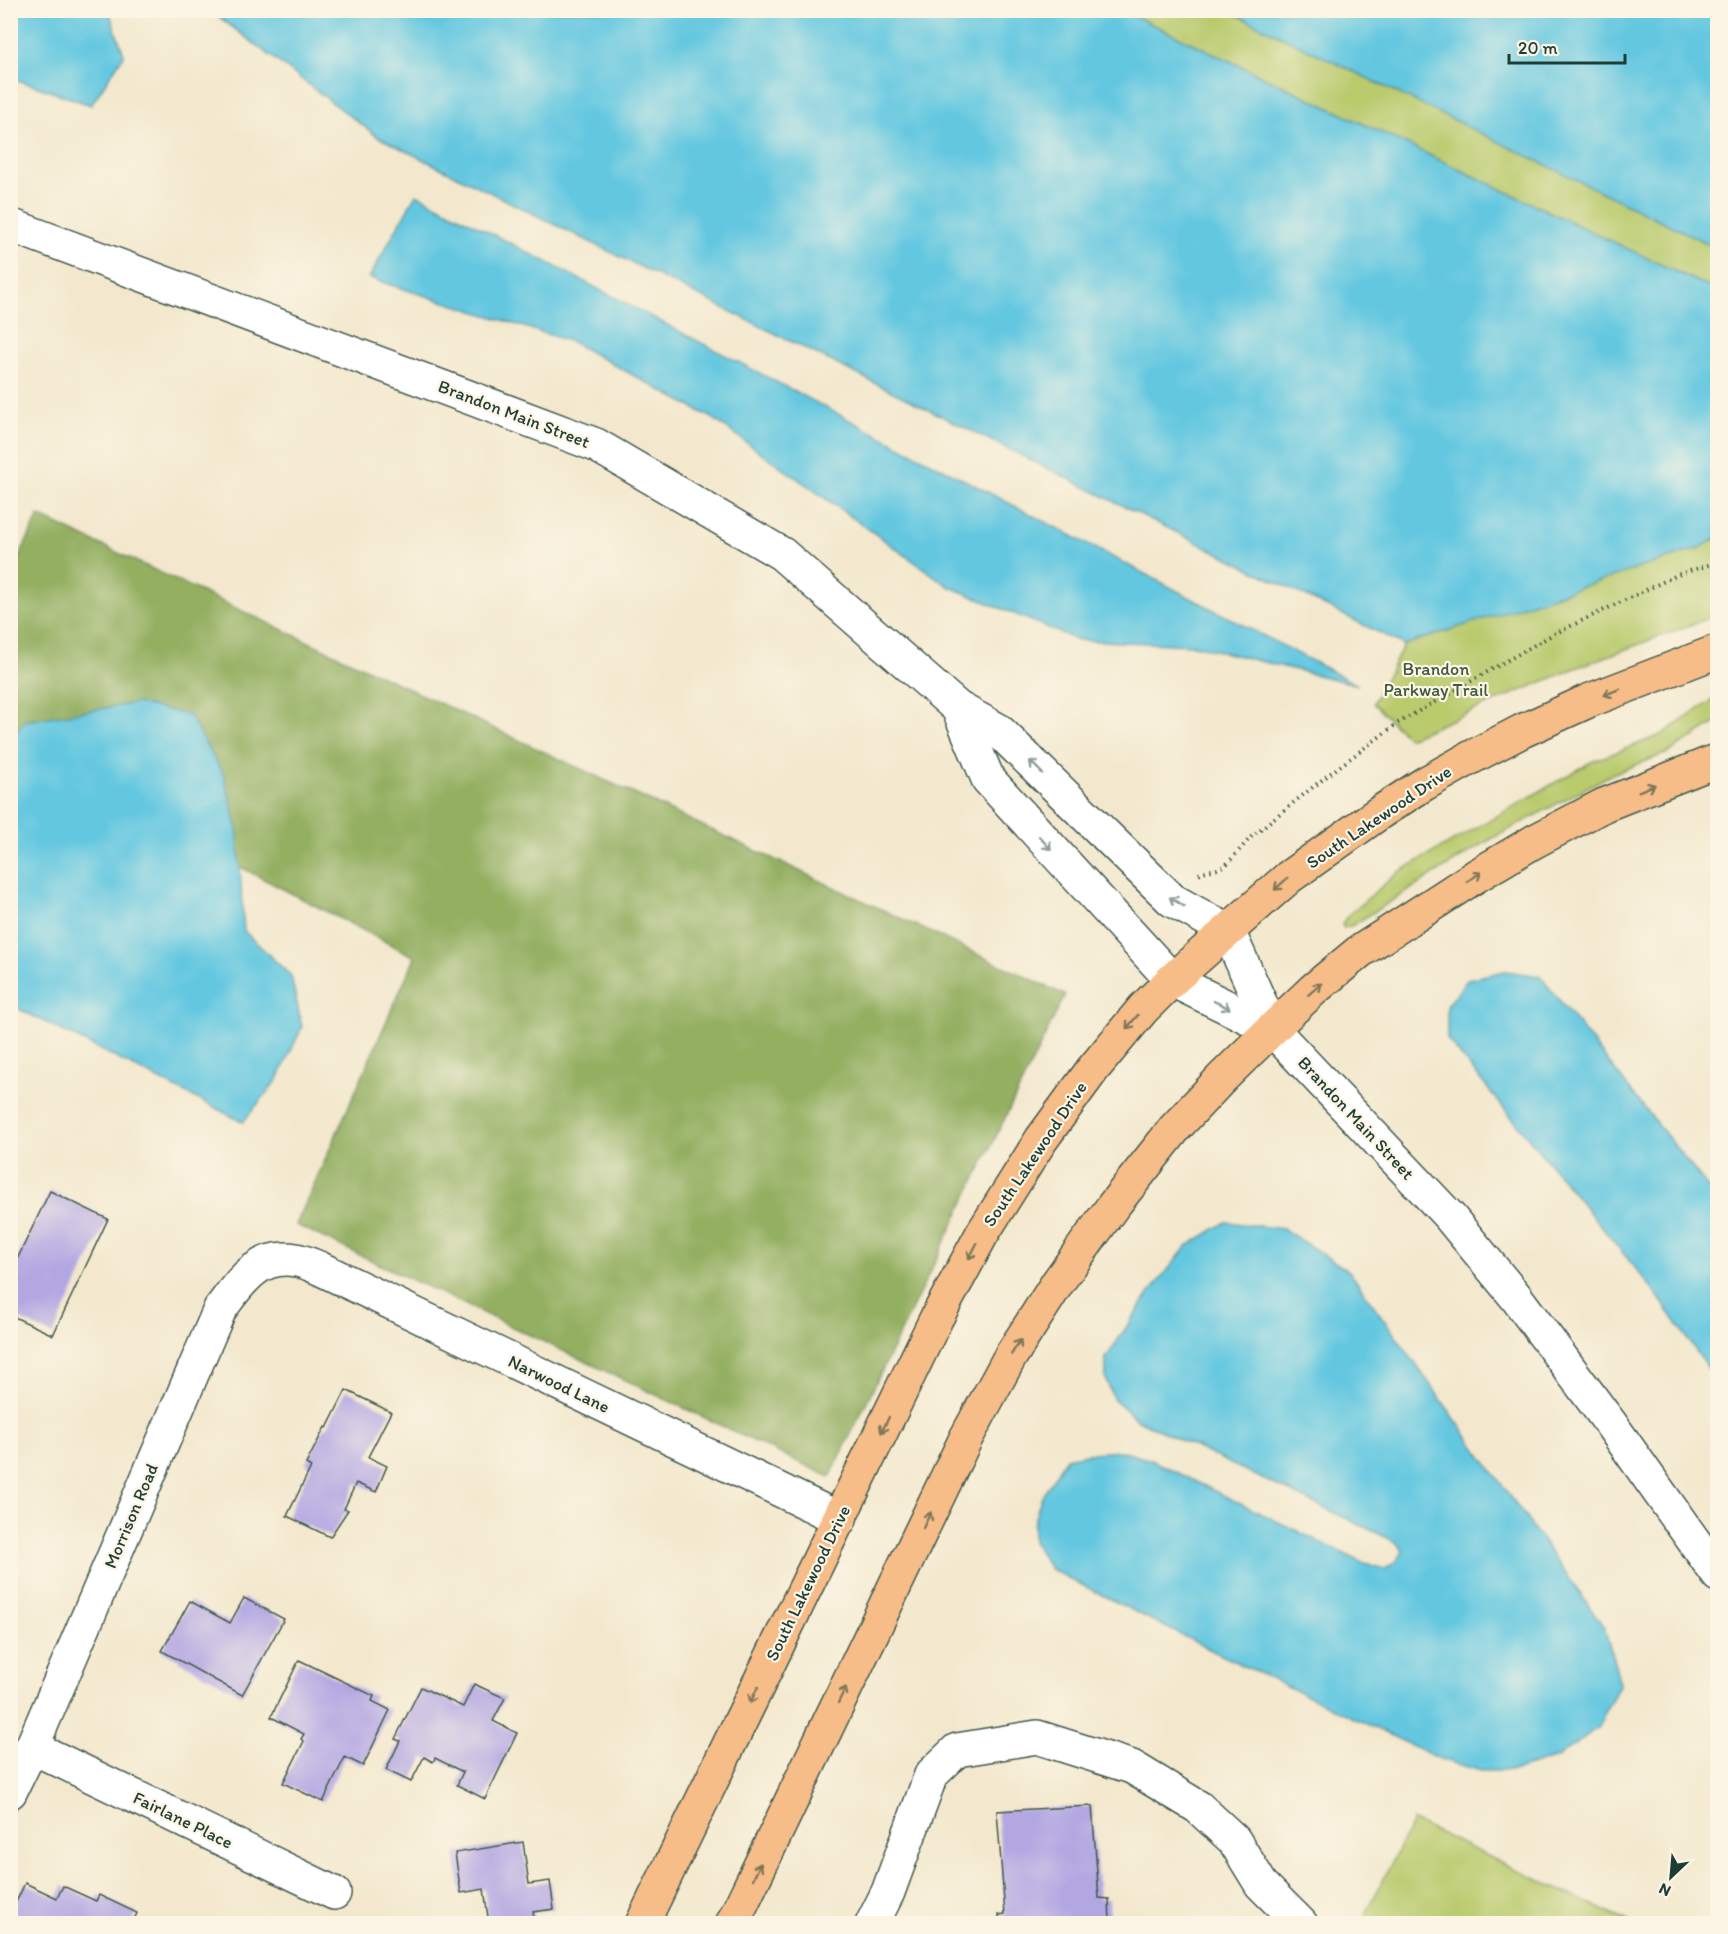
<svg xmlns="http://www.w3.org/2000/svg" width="1728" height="1934" viewBox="0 0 1728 1934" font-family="Itim,sans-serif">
	<rect width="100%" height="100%" fill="#fcf5e5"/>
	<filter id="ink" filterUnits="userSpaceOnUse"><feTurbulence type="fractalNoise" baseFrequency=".0167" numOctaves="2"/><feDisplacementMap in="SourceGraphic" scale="12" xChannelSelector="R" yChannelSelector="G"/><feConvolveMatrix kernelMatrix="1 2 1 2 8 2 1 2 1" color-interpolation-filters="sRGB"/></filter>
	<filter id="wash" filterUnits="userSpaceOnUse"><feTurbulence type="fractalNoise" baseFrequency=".008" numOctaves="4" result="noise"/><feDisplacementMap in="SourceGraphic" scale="24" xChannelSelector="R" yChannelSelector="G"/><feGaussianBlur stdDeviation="1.35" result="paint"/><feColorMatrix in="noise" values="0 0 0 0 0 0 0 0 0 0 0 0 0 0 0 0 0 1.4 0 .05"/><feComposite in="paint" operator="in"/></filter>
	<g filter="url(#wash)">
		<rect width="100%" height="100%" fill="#f3e8cd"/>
		<g fill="#bacb6e" stroke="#6c8451" stroke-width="1.5">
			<polygon points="1124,11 1229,11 1717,248 1717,291"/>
			<polygon points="1717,538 1717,615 1573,669 1408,738 1373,703 1404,645 1700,548"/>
			<polygon points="1717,697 1717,722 1670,752 1612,774 1486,842 1353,925 1344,928 1342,924 1347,916 1399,872 1591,762 1661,735"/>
			<polygon points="1413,1821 1630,1923 1361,1923"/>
		</g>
		<polygon fill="#93af61" stroke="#59764a" stroke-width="1.5" points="39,516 1065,995 830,1477 296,1225 415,957 11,749 10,575"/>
		<g fill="#63c7e0" stroke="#41828a" stroke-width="1.5">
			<polygon points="11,10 109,11 124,55 91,105 11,78"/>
			<polygon points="211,11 1124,11 1717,291 1717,538 1700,548 1404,645 378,137"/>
			<polygon points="1229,11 1717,11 1717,248"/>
			<polygon points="416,194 1358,685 1194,645 1077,640 950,587 712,418 572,342 369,278"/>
			<polygon points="137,703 189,715 224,775 237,826 244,931 291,976 302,1027 278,1079 243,1122 11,1005 11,741 24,721"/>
			<polygon points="1505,971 1540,976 1717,1199 1717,1381 1655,1292 1447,1039 1447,1006 1468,979"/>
			<polygon points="1226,1222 1283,1229 1349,1271 1604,1627 1620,1683 1598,1727 1557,1758 1512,1771 1481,1771 1440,1759 1213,1651 1050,1569 1033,1541 1033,1525 1041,1498 1066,1458 1092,1453 1121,1451 1151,1460 1361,1562 1385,1569 1398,1560 1403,1551 1396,1542 1136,1419 1113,1398 1106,1379 1106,1358 1147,1296 1187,1246"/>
		</g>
		<g id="blocks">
			<g fill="#b3a7e2">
				<polygon points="50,1191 108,1219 53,1335 10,1315 10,1274"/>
				<polygon points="346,1390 391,1412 368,1457 387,1466 376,1492 356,1483 344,1509 348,1510 330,1537 287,1516 311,1467 306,1464 325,1427 327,1428"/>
				<polygon points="244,1598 284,1619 242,1695 162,1651 190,1601 230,1623"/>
				<polygon points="299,1660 374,1696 372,1701 390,1710 363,1766 345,1757 323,1802 283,1783 304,1741 301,1739 304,1734 271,1717"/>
				<polygon points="474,1684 505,1698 493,1721 517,1733 485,1799 457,1785 463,1772 435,1758 433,1762 424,1757 411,1782 386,1770 400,1741 395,1739 421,1687 463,1707"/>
				<polygon points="1092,1806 1099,1898 1109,1899 1110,1924 999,1924 999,1915 1005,1914 997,1811"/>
				<polygon points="523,1842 529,1884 550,1881 554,1909 533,1912 535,1924 489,1924 484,1889 461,1893 455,1853"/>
				<polygon points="25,1883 57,1898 63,1886 96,1901 99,1895 137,1913 132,1924 29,1924 10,1915"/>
			</g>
		</g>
	</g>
	<g filter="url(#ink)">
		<use href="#blocks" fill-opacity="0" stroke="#3f574b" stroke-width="1.5"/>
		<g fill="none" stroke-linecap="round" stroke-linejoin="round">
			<defs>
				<g id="minor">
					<polyline points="10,225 596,445 782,554 958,708 998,730 1172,900 1228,931 1272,1029"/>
					<polyline points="958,708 988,779 1172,980 1272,1029 1449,1216 1516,1297 1610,1423 1718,1575"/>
					<polyline points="32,1747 334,1893"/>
					<path d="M10,1792L32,1747L220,1309C240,1283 258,1253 296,1260C304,1261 311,1265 319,1268L840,1519"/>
					<polyline points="872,1924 888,1892 931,1775 957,1750 1037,1737 1132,1767 1198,1807 1234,1840 1261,1884 1301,1924"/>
				</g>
				<g id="major">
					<polyline points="642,1924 936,1319 982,1234 1041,1140 1093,1069 1143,1009 1172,980 1289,877 1379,813 1424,784 1472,757 1522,731 1588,701 1718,651"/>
					<polyline points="732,1924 966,1438 1010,1357 1058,1282 1113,1206 1175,1128 1222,1078 1272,1029 1313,990 1359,952 1476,876 1535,841 1604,805 1718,760"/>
				</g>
			</defs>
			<use href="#minor" stroke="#3f574b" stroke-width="36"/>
			<use href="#major" stroke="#3f574b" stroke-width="36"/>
			<polyline stroke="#3f574b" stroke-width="4" stroke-dasharray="1.5 4.5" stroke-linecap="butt" points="1199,874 1202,872 1217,869 1226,865 1253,835 1332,772 1398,723 1550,636 1677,575 1718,562"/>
			<use href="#minor" stroke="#fff" stroke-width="33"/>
			<use href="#major" stroke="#f7bd88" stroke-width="33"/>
		</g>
		<defs><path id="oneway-shaft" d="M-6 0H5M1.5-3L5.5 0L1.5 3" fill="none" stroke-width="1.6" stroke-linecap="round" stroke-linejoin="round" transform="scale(1.5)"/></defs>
		<g stroke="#80775a">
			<use href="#oneway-shaft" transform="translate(1612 692) rotate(158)"/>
			<use href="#oneway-shaft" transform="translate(1647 788) rotate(-22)"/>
			<use href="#oneway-shaft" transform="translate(1474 877) rotate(-32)"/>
			<use href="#oneway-shaft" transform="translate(1281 884) rotate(138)"/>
			<use href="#oneway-shaft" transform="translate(1315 989) rotate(-41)"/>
			<use href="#oneway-shaft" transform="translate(1132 1022) rotate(130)"/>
			<use href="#oneway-shaft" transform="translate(973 1251) rotate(118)"/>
			<use href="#oneway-shaft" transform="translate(1016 1347) rotate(-57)"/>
			<use href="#oneway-shaft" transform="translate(885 1425) rotate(116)"/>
			<use href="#oneway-shaft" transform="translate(927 1520) rotate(-64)"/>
			<use href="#oneway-shaft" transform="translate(754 1695) rotate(116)"/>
			<use href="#oneway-shaft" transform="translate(842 1695) rotate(-64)"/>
			<use href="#oneway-shaft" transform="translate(757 1871) rotate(-64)"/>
		</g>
		<g stroke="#8f9e9a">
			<use href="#oneway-shaft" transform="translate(1036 767) rotate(-135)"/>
			<use href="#oneway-shaft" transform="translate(1045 843) rotate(48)"/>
			<use href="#oneway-shaft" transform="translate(1177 902) rotate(-148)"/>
			<use href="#oneway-shaft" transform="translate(1222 1005) rotate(26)"/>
		</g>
	</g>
	<g text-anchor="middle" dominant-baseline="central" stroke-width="4.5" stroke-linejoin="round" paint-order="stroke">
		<g font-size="18" fill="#1f3d34" stroke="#fcf5e5">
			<text transform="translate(514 414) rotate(21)">Brandon Main Street</text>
			<text transform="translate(1379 817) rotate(-34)">South Lakewood Drive</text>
			<text transform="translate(1356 1118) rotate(47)">Brandon Main Street</text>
			<text transform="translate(1035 1154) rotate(-56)">South Lakewood Drive</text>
			<text transform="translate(559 1384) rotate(26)">Narwood Lane</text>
			<text transform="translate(131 1516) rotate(-67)">Morrison Road</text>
			<text transform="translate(808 1583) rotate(-64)">South Lakewood Drive</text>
			<text transform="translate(183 1820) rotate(26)">Fairlane Place</text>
		</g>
		<g font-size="18" fill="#3e5940" stroke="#fcf5e5">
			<text x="1436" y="669">Brandon<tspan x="1436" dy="21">Parkway Trail</tspan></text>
		</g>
	</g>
	<rect width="1728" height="1934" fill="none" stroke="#fcf5e5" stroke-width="36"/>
	<g transform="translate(1671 1877) rotate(206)" stroke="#fcf5e5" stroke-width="4.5" paint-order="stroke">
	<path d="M0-4.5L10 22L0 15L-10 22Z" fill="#1f3d34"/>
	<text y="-9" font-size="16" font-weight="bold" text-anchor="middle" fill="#1f3d34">N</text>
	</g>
	<path d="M1509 54v9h116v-9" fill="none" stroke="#1f3d34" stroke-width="3"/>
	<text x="1518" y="54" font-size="18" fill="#1f3d34" stroke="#fcf5e5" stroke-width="4.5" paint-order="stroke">20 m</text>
</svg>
